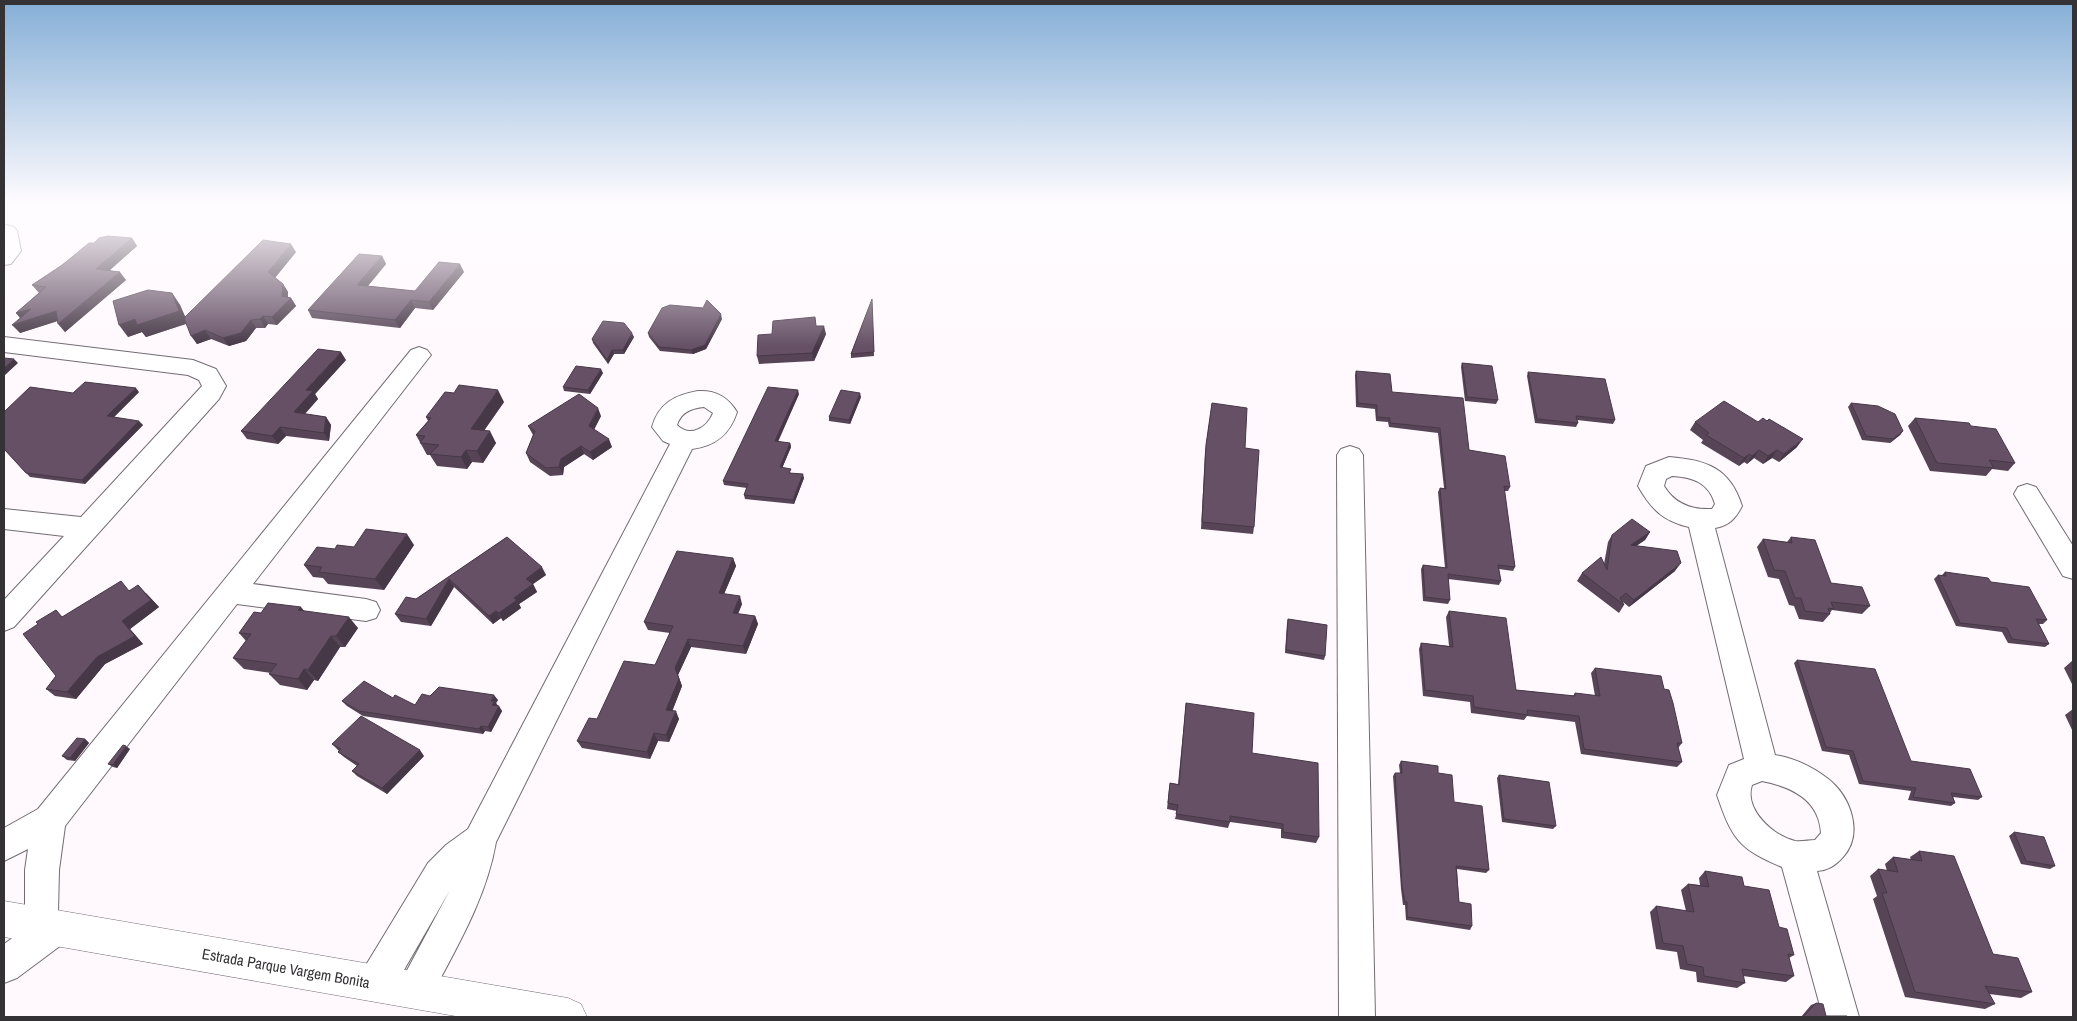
<svg xmlns="http://www.w3.org/2000/svg" width="2077" height="1021" viewBox="0 0 2077 1021" font-family="'Archivo Narrow',sans-serif">
	<rect width="100%" height="100%" fill="#fff9fe"/>
	<g fill="none" stroke-linecap="round" stroke-linejoin="round">
		<defs>
			<g id="minor">
				<polygon points="7,225 14,227 17,231 21,251 11,264 4,265 4,226"/>
				<polygon points="4,337 193,360 216,369 226,386 219,399 14,627 4,631 4,600 64,536 4,529 4,509 81,517 202,386 199,380 188,375 4,352"/>
				<polygon points="419,347 427,350 431,355 427,360 253,584 366,599 376,602 380,610 376,618 366,621 237,604 65,826 59,870 58,912 68,916 73,928 68,940 17,978 4,983 4,944 25,929 25,870 28,849 4,861 4,828 38,809 411,350"/>
				<path d="M698,391C716,390 728,397 737,412C730,434 716,446 692,449L496,842C486,900 455,950 428,1002L415,1007L402,1002L397,989L450,890L389,996L376,1001L363,996L358,983L363,970L428,863L446,845L468,829L670,444L663,441L652,427C659,403 675,395 698,391ZM704,407L713,413C707,428 690,438 677,425C681,412 692,408 704,407Z"/>
				<polygon points="1350,446 1359,449 1363,455 1375,1017 1339,1017 1337,455 1341,449"/>
				<path d="M1669,457C1707,460 1730,468 1742,506C1736,518 1729,526 1715,528L1775,755C1794,758 1811,766 1827,778C1851,796 1864,834 1843,857C1835,866 1828,870 1817,871L1859,1017H1823L1782,867C1739,849 1732,839 1717,795L1729,765L1744,759L1689,527C1663,521 1651,509 1638,486L1646,466ZM1672,476C1693,477 1709,483 1715,504L1712,509C1691,510 1675,504 1664,486L1666,479ZM1762,781C1792,787 1819,800 1821,833L1815,840C1809,840 1801,842 1795,841C1772,835 1744,809 1752,785Z"/>
				<polygon points="2027,484 2036,487 2073,546 2073,579 2063,576 2014,494 2018,487"/>
			</g>
			<polygon id="major" points="4,901 568,998 581,1004 587,1017 461,1017 4,937"/>
		</defs>
		<use href="#minor" stroke="#736d73" stroke-width="2"/>
		<use href="#major" stroke="#736d73" stroke-width="1"/>
		<use href="#minor" fill="#fff" fill-rule="evenodd"/>
		<use href="#major" fill="#fff" fill-rule="evenodd"/>
	</g>
	<g fill="#574557">
		<polygon points="132,238 137,246 110,270 126,280 65,332 58,321 20,333 20,318 16,313 39,293 32,285 94,243"/>
		<polygon points="296,252 275,278 283,284 288,292 288,297 291,298 296,306 277,325 268,324 265,328 256,328 246,341 229,346 211,339 197,344 186,324 146,337 142,332 128,337 172,293 180,305 185,317"/>
		<polygon points="382,256 386,264 368,286 415,291 464,272 433,310 415,308 400,328 312,318 308,310"/>
		<polygon points="872,299 874,356 851,358 851,354"/>
		<polygon points="722,319 706,349 693,354 660,351 649,337 648,333"/>
		<polygon points="816,326 826,334 814,361 759,364 757,356 772,334"/>
		<polygon points="634,337 624,354 614,354 608,364 593,343 592,339"/>
		<polygon points="346,360 315,394 318,399 305,414 326,417 331,425 329,441 286,436 278,444 247,439 241,431"/>
		<polygon points="1462,363 1498,400 1496,404 1465,401 1461,367"/>
		<polygon points="1356,371 1392,392 1469,450 1510,487 1508,491 1504,491 1515,567 1513,571 1499,569 1501,581 1499,585 1448,579 1450,600 1448,604 1423,601 1421,569 1423,565 1445,568 1438,492 1440,488 1444,488 1438,433 1389,427 1388,422 1376,421 1375,409 1356,407 1355,375"/>
		<polygon points="1528,372 1615,420 1613,424 1577,420 1578,423 1576,427 1535,423 1527,376"/>
		<polygon points="603,373 590,394 564,391 563,387"/>
		<polygon points="139,392 114,417 143,425 85,484 30,477 4,449 73,393"/>
		<polygon points="799,394 778,442 790,443 791,447 782,468 791,473 804,478 794,504 745,499 744,495 747,488 724,485 723,481"/>
		<polygon points="861,397 850,424 829,421 829,417"/>
		<polygon points="504,402 484,430 496,443 483,463 472,462 467,469 437,466 430,455 427,455 416,435 428,421 426,417"/>
		<polygon points="1212,403 1254,527 1253,534 1201,529 1205,452"/>
		<polygon points="1851,403 1903,431 1900,435 1890,443 1862,440 1848,407"/>
		<polygon points="601,416 594,429 612,447 593,460 584,454 564,467 563,475 550,476 530,462 526,453 533,435 528,426"/>
		<polygon points="1915,418 1971,426 2015,463 2008,471 1992,469 1986,476 1930,471 1908,426"/>
		<polygon points="1695,422 1797,447 1779,462 1772,458 1763,464 1754,458 1747,464 1744,462 1739,466 1701,443 1703,440 1690,430"/>
		<polygon points="1650,532 1645,540 1636,546 1675,571 1629,607 1623,602 1624,605 1619,613 1577,581 1582,573 1604,564 1608,542 1612,535"/>
		<polygon points="507,537 546,575 533,584 537,592 519,604 521,608 503,621 501,618 493,624 454,587 431,626 401,622 395,614 416,599"/>
		<polygon points="1791,537 1831,583 1870,606 1862,614 1832,610 1830,613 1830,614 1823,622 1799,619 1794,606 1789,605 1779,579 1768,577 1757,547 1763,539 1787,542"/>
		<polygon points="414,545 384,590 328,584 323,578 313,577 304,565 335,549"/>
		<polygon points="733,558 736,566 724,594 742,604 738,614 755,616 758,624 746,654 691,647 678,675 682,686 672,711 679,719 669,742 658,741 650,759 582,748 577,741 597,719 655,665 670,633 648,630 644,622"/>
		<polygon points="1945,572 1991,582 2047,620 2043,624 2039,624 2049,644 2045,647 2008,643 2002,632 1956,626 1934,579 1938,575 1941,576"/>
		<polygon points="130,590 146,593 159,607 130,629 143,644 105,664 76,699 55,696 46,689 56,676 63,617"/>
		<polygon points="304,611 358,628 345,647 340,647 318,681 314,680 307,690 280,685 269,674 271,673 244,669 233,658 246,641 239,633 261,613"/>
		<polygon points="1449,611 1516,690 1573,696 1575,693 1595,696 1591,673 1595,668 1664,689 1682,743 1678,748 1682,762 1677,767 1581,754 1575,722 1527,716 1524,720 1471,713 1470,702 1423,696 1419,649 1421,643 1449,646 1446,617"/>
		<polygon points="1288,619 1325,656 1324,660 1285,653 1287,623"/>
		<polygon points="1797,660 1911,761 1982,797 1978,800 1953,797 1955,803 1951,806 1908,800 1911,791 1859,784 1849,755 1822,751 1794,663"/>
		<polygon points="2073,660 2073,686 2064,668"/>
		<polygon points="430,696 498,700 496,703 502,711 491,732 485,731 483,734 363,716 347,706 342,701 393,698 415,705"/>
		<polygon points="1186,703 1252,753 1319,837 1316,843 1281,838 1281,829 1230,822 1228,828 1175,819 1177,811 1167,809 1169,789 1170,783 1178,784"/>
		<polygon points="2073,709 2073,732 2065,715"/>
		<polygon points="85,739 89,743 75,761 67,760 62,756"/>
		<polygon points="332,744 424,756 387,794 357,776 352,771 357,766 344,757 338,752 339,751"/>
		<polygon points="130,749 117,768 113,767 108,764"/>
		<polygon points="1401,761 1438,773 1454,802 1489,870 1486,873 1457,869 1459,902 1472,926 1470,930 1406,920 1405,905 1403,905 1401,889 1393,776 1395,773 1400,773 1399,765"/>
		<polygon points="1499,775 1556,826 1553,829 1502,822 1497,778"/>
		<polygon points="2014,832 2055,866 2050,869 2021,864 2009,836"/>
		<polygon points="1919,851 1993,954 2032,992 2021,998 1989,994 1995,1004 1985,1009 1905,997 1873,899 1877,896 1870,876 1878,869 1887,871 1885,864 1893,857 1911,860 1910,857"/>
		<polygon points="1705,871 1744,886 1779,927 1794,955 1789,958 1794,976 1786,982 1743,976 1745,983 1737,988 1697,982 1696,972 1680,969 1677,952 1656,949 1650,912 1656,906 1686,911 1681,890 1688,884 1700,885 1699,878"/>
		<polygon points="1816,1003 1826,1016 1848,1017 1801,1017 1811,1005"/>
	</g>
	<g fill="#473847">
		<polygon points="132,238 137,246 102,277 96,269"/>
		<polygon points="291,244 296,252 273,280 268,272"/>
		<polygon points="382,256 386,264 362,293 357,285"/>
		<polygon points="460,264 464,272 433,310 429,302"/>
		<polygon points="120,272 126,280 65,332 58,324"/>
		<polygon points="283,284 288,292 287,301 291,298 296,306 277,325 272,317 282,296"/>
		<polygon points="172,293 180,305 188,323 146,337 142,332 128,337 119,325"/>
		<polygon points="411,300 415,308 400,328 395,320"/>
		<polygon points="31,309 56,311 63,319 20,333 12,325 23,321 16,313"/>
		<polygon points="721,314 722,319 706,349 693,354 691,350"/>
		<polygon points="263,316 268,324 265,328 260,319"/>
		<polygon points="251,320 256,328 246,341 229,346 223,338"/>
		<polygon points="824,326 826,334 814,361 812,353"/>
		<polygon points="205,330 211,339 197,344 191,336"/>
		<polygon points="632,333 634,337 624,354 623,350"/>
		<polygon points="612,350 614,354 608,364 607,360"/>
		<polygon points="341,352 346,360 315,394 318,399 299,420 294,412 306,390"/>
		<polygon points="14,359 18,363 4,376 4,368"/>
		<polygon points="601,369 603,373 590,394 588,390"/>
		<polygon points="136,388 139,392 111,420 107,416"/>
		<polygon points="498,390 504,402 477,441 471,429"/>
		<polygon points="798,390 799,394 776,445 775,441"/>
		<polygon points="860,393 861,397 850,424 849,420"/>
		<polygon points="598,408 601,416 592,434 589,426"/>
		<polygon points="326,417 331,425 329,441 324,433"/>
		<polygon points="139,421 143,425 85,484 82,480"/>
		<polygon points="280,427 286,436 278,444 272,436"/>
		<polygon points="490,431 496,443 483,463 477,451"/>
		<polygon points="1903,431 1900,435 1890,443 1893,439"/>
		<polygon points="609,439 612,447 593,460 590,452"/>
		<polygon points="1803,439 1797,447 1779,462 1784,454"/>
		<polygon points="790,443 791,447 781,471 780,467"/>
		<polygon points="581,446 584,454 564,467 563,475 559,467 561,459"/>
		<polygon points="466,450 472,462 467,469 461,457"/>
		<polygon points="1759,450 1754,458 1747,464 1752,456"/>
		<polygon points="1777,450 1772,458 1763,464 1768,456"/>
		<polygon points="1749,454 1744,462 1739,466 1744,458"/>
		<polygon points="803,474 804,478 794,504 793,500"/>
		<polygon points="1650,532 1645,540 1626,553 1631,545"/>
		<polygon points="407,534 414,545 384,590 375,579"/>
		<polygon points="733,558 736,566 721,601 719,593"/>
		<polygon points="1681,563 1675,571 1629,607 1634,600"/>
		<polygon points="542,567 546,575 530,586 526,579"/>
		<polygon points="449,579 454,587 431,626 426,619"/>
		<polygon points="533,584 537,592 519,604 521,608 503,621 499,613 514,598"/>
		<polygon points="138,585 159,607 130,629 143,644 105,664 76,699 67,692 122,621"/>
		<polygon points="740,596 742,604 735,621 733,613"/>
		<polygon points="301,607 310,618 298,610"/>
		<polygon points="496,611 501,618 493,624 489,616"/>
		<polygon points="755,616 758,624 746,654 743,646"/>
		<polygon points="349,617 358,628 345,647 336,636"/>
		<polygon points="331,636 340,647 318,681 308,670"/>
		<polygon points="688,639 691,647 678,675 682,686 670,717 666,710 675,668"/>
		<polygon points="304,669 314,680 307,690 298,679"/>
		<polygon points="494,695 498,700 496,703 498,707 496,710 491,701"/>
		<polygon points="499,706 502,711 491,732 488,727"/>
		<polygon points="676,711 679,719 669,742 666,735"/>
		<polygon points="481,726 485,731 483,734 479,729"/>
		<polygon points="654,733 658,741 650,759 647,752"/>
		<polygon points="85,739 89,743 75,761 70,758"/>
		<polygon points="126,746 130,749 117,768 113,765"/>
		<polygon points="420,750 424,756 387,794 382,788"/>
	</g>
	<g fill="#655065" stroke="#473847">
		<polygon points="108,236 132,238 96,269 120,272 58,324 56,311 12,325 31,309 16,313 46,287 32,285 61,266 89,243 94,243 99,238"/>
		<polygon points="263,240 291,244 268,272 283,284 282,296 291,298 272,317 263,316 260,319 251,320 241,333 223,338 205,330 191,336 184,318"/>
		<polygon points="359,254 382,256 357,285 415,291 439,262 460,264 429,302 411,300 395,320 308,310"/>
		<polygon points="148,290 172,293 179,311 137,325 135,319 119,325 113,301"/>
		<polygon points="872,299 874,352 851,354"/>
		<polygon points="707,300 721,314 705,345 691,350 659,347 648,333 662,308 670,305 703,308"/>
		<polygon points="815,317 816,326 824,326 812,353 757,356 758,335 772,334 773,321"/>
		<polygon points="603,321 624,323 632,333 623,350 612,350 607,360 592,339"/>
		<polygon points="318,349 341,352 306,390 313,391 294,412 326,417 324,433 280,427 272,436 241,431"/>
		<polygon points="4,358 14,359 4,368"/>
		<polygon points="1462,363 1492,366 1498,400 1467,397"/>
		<polygon points="576,366 601,369 588,390 563,387"/>
		<polygon points="1356,371 1390,374 1392,392 1463,398 1469,450 1505,456 1510,487 1504,486 1515,567 1498,565 1501,581 1448,574 1450,600 1425,597 1423,565 1447,568 1440,488 1446,489 1440,428 1390,423 1390,418 1377,417 1377,405 1358,403"/>
		<polygon points="1528,372 1605,379 1615,420 1576,416 1578,423 1537,419"/>
		<polygon points="85,382 136,388 107,416 139,421 82,480 26,473 4,449 4,412 30,387 73,393"/>
		<polygon points="459,385 498,390 471,429 490,431 477,451 466,450 461,457 430,454 439,445 420,443 425,436 416,435 431,418 426,417 445,392 454,393"/>
		<polygon points="768,387 798,390 775,441 790,443 780,467 791,469 789,473 803,474 793,500 744,495 748,484 723,481"/>
		<polygon points="841,390 860,393 849,420 829,417"/>
		<polygon points="579,394 598,408 589,426 609,439 590,452 581,446 561,459 559,467 546,468 526,453 535,431 528,426"/>
		<polygon points="1724,401 1758,422 1763,418 1767,421 1769,419 1803,439 1784,454 1777,450 1768,456 1759,450 1752,456 1749,454 1744,458 1706,435 1709,433 1695,422"/>
		<polygon points="1212,403 1247,408 1245,448 1259,450 1254,527 1202,522 1206,445"/>
		<polygon points="1851,403 1878,406 1895,414 1903,431 1893,439 1866,436"/>
		<polygon points="1915,418 1969,423 1971,426 1996,429 2015,463 1989,460 1994,468 1937,463"/>
		<polygon points="1632,519 1650,532 1631,545 1677,551 1681,563 1634,600 1626,593 1620,598 1624,605 1582,573 1601,557 1607,570 1612,535"/>
		<polygon points="366,529 407,534 375,579 319,572 322,567 304,565 317,547 335,549 337,545 354,547"/>
		<polygon points="507,537 542,567 526,579 533,584 514,598 517,600 499,613 496,611 489,616 449,579 426,619 395,614 406,597 416,599"/>
		<polygon points="1791,537 1815,540 1831,583 1862,587 1870,606 1831,602 1834,609 1828,608 1830,614 1805,611 1801,598 1795,598 1785,571 1774,570 1763,539 1792,543"/>
		<polygon points="677,551 733,558 719,593 740,596 733,613 755,616 743,646 688,639 675,668 679,679 666,710 676,711 666,735 654,733 647,752 577,741 589,718 597,719 624,661 655,665 673,626 644,622"/>
		<polygon points="1945,572 1988,578 1991,582 2029,587 2047,620 2036,619 2049,644 2012,639 2007,628 1960,623 1938,575 1946,576"/>
		<polygon points="121,581 129,591 138,585 151,600 122,621 135,636 97,657 67,692 46,689 56,676 23,634 38,624 36,622 56,610 62,617"/>
		<polygon points="268,603 301,607 298,610 349,617 336,636 331,636 308,670 304,669 298,679 269,674 277,664 233,658 251,634 239,633 254,612 261,613"/>
		<polygon points="1449,611 1506,618 1516,690 1575,696 1575,693 1600,696 1595,668 1661,676 1664,689 1669,690 1673,703 1682,743 1677,743 1682,762 1584,749 1579,716 1527,710 1528,715 1474,707 1473,696 1425,690 1421,643 1453,647"/>
		<polygon points="1288,619 1327,625 1325,656 1286,650"/>
		<polygon points="1797,660 1875,669 1911,761 1970,769 1982,797 1951,793 1955,803 1913,797 1916,788 1863,781 1853,751 1826,747"/>
		<polygon points="364,681 393,698 395,695 415,705 422,694 430,696 439,687 494,695 491,701 495,701 492,705 499,706 488,727 481,726 479,729 359,711 342,701"/>
		<polygon points="1186,703 1254,713 1252,753 1318,763 1319,837 1283,832 1283,824 1230,816 1230,822 1176,814 1178,805 1168,803 1170,783 1179,785"/>
		<polygon points="361,716 420,750 382,788 352,771 359,764 338,752 341,749 332,744"/>
		<polygon points="77,738 85,739 70,758 62,756"/>
		<polygon points="123,745 126,746 113,765 108,764"/>
		<polygon points="1401,761 1438,766 1438,773 1452,775 1454,802 1482,806 1489,870 1456,866 1459,902 1471,904 1472,926 1407,917 1407,902 1405,902 1402,886 1395,773 1402,773"/>
		<polygon points="1499,775 1549,782 1556,826 1504,819"/>
		<polygon points="2014,832 2044,837 2055,866 2026,861"/>
		<polygon points="1919,851 1954,856 1993,954 2018,958 2032,992 1985,986 1995,1004 1915,992 1882,893 1887,893 1878,869 1898,872 1893,857 1922,861"/>
		<polygon points="1705,871 1742,877 1744,886 1769,890 1779,927 1787,929 1794,955 1788,954 1794,976 1742,969 1745,983 1704,976 1703,967 1687,964 1683,946 1663,943 1656,906 1694,912 1688,884 1709,887"/>
		<polygon points="1816,1003 1823,1004 1826,1016 1847,1016 1848,1017 1803,1017"/>
	</g>
	<linearGradient id="sky" x2="0" y2="1"><stop stop-color="#84aed6"/><stop offset="0.59" stop-color="#fffcff"/><stop offset="1" stop-color="#fffcff" stop-opacity="0"/></linearGradient>
	<rect width="2077" height="347" fill="url(#sky)"/>
	<g text-anchor="middle" dominant-baseline="central" stroke-width="5" stroke-linejoin="round" paint-order="stroke">
		<g font-size="15" fill="#353235" stroke="#fff">
			<text transform="translate(286 968) rotate(10)">Estrada Parque Vargem Bonita</text>
		</g>
	</g>
	<rect width="2077" height="1021" fill="none" stroke="#353235" stroke-width="10"/>
</svg>
